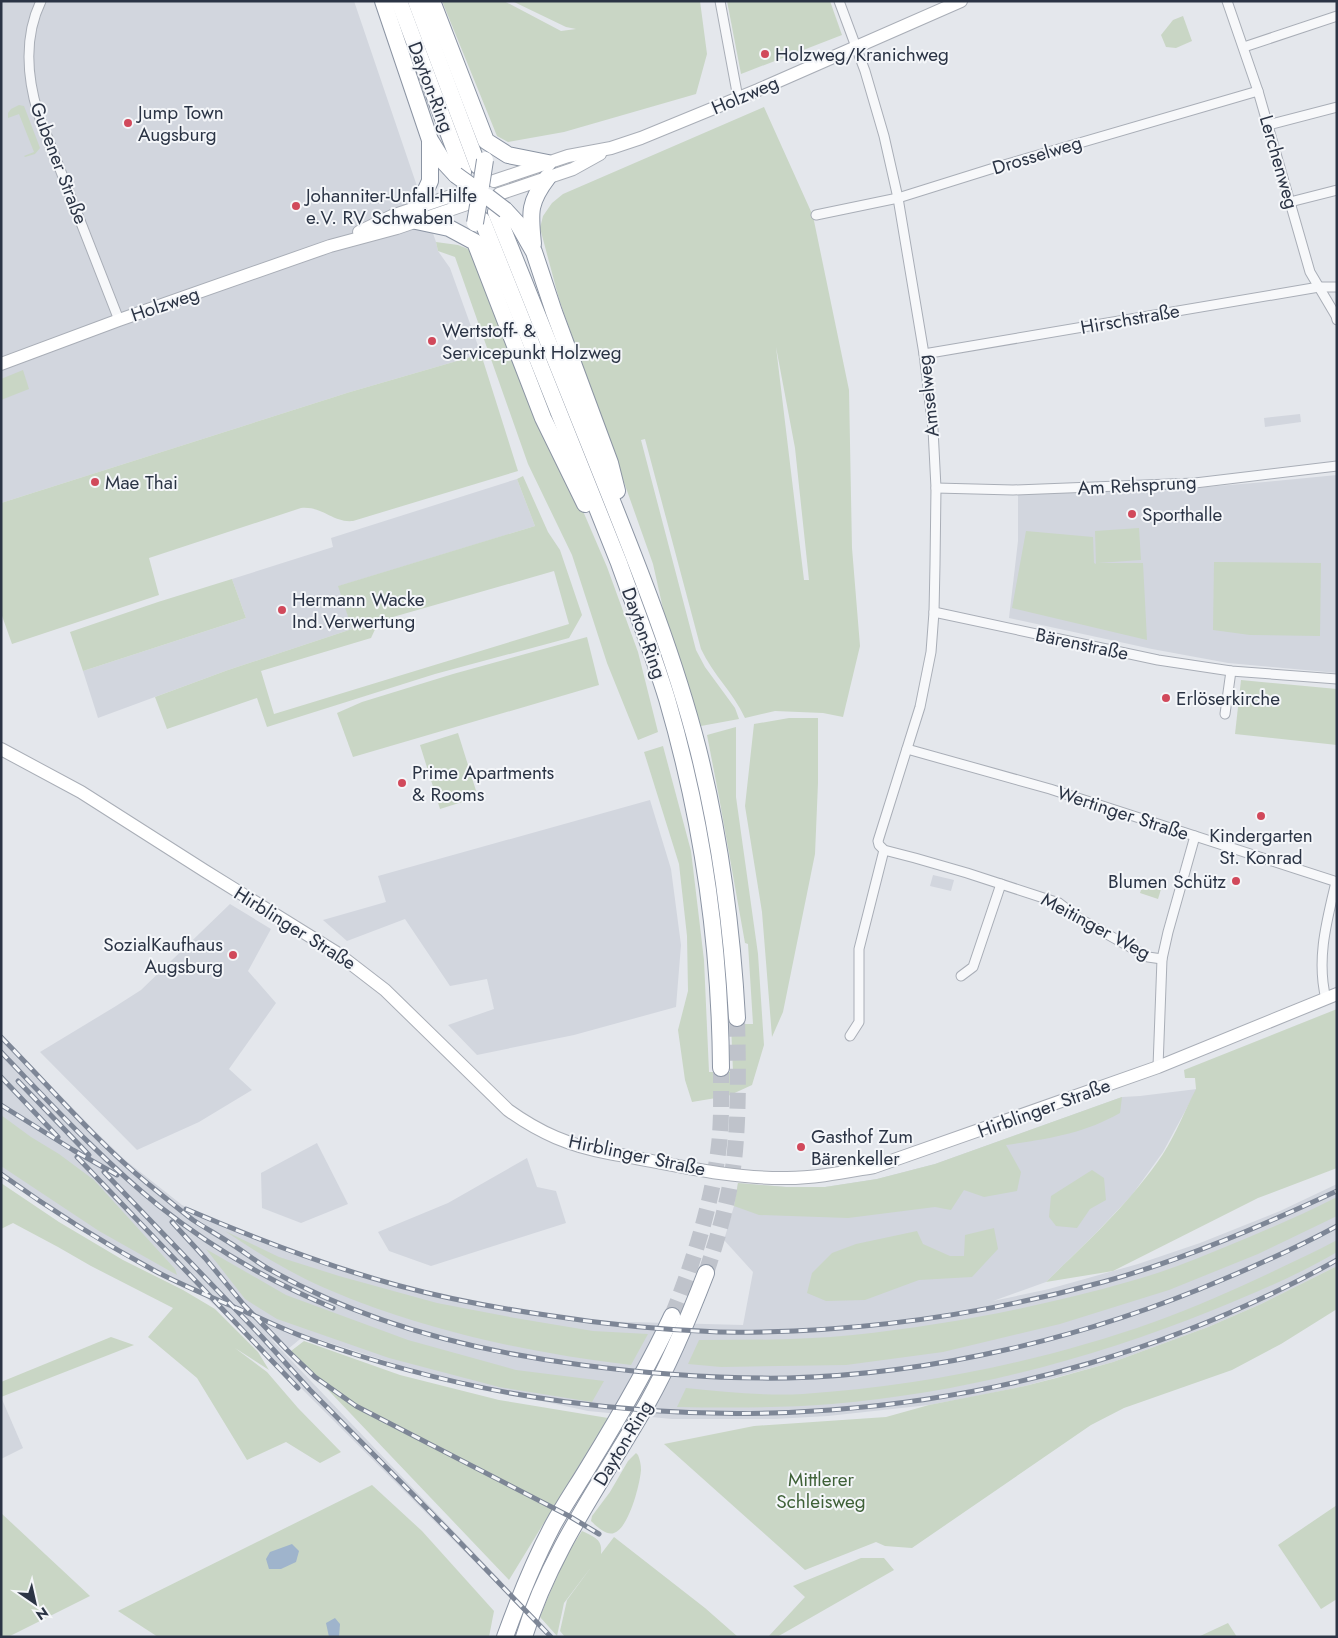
<svg xmlns="http://www.w3.org/2000/svg" width="1338" height="1638" viewBox="0 0 1338 1638" font-family="Jost,sans-serif">
	<rect width="100%" height="100%" fill="#e4e7ec"/>
	<g fill="#d2d6de">
		<polygon points="1,1 354,1 436,242 438,251 450,268 481,354 350,392 1,503"/>
		<polygon points="1300,414 1301,422 1265,427 1264,418"/>
		<polygon points="1337,475 1337,673 1228,663 1152,649 1009,618 1018,541 1018,494 1182,489 1265,482"/>
		<polygon points="517,479 535,526 339,586 352,629 228,670 98,718 83,671 246,618 232,579 333,547 331,538"/>
		<polygon points="650,800 671,869 681,945 676,1007 574,1035 477,1055 448,1025 494,1009 487,979 450,986 405,919 347,941 323,920 386,902 378,876"/>
		<polygon points="933,875 954,880 951,891 930,886"/>
		<polygon points="230,904 271,929 248,971 276,1003 229,1069 252,1090 199,1122 137,1150 40,1052 116,1006 141,990"/>
		<polygon points="1,1034 90,1126 125,1160 182,1205 243,1232 301,1254 401,1285 469,1301 592,1321 743,1325 753,1272 724,1240 734,1206 738,1183 786,1187 825,1187 877,1179 935,1164 1122,1097 1140,1096 1197,1089 1163,1152 1132,1195 1095,1234 1046,1282 993,1301 1049,1289 1138,1264 1200,1243 1280,1211 1337,1184 1337,1266 1261,1304 1208,1327 1113,1362 1025,1386 977,1396 929,1405 828,1416 775,1419 672,1419 588,1411 504,1393 402,1366 305,1335 288,1349 271,1339 502,1582 498,1585 244,1331 196,1289 159,1271 79,1225 1,1171"/>
		<polygon points="317,1143 348,1204 301,1223 262,1208 261,1173"/>
		<polygon points="527,1158 537,1187 556,1191 566,1223 431,1266 389,1251 378,1232 448,1203"/>
		<polygon points="1,1397 23,1448 1,1459"/>
	</g>
	<g fill="#c9d6c5" fill-rule="evenodd">
		<polygon points="442,1 504,1 561,31 576,29 566,27 512,1 700,1 707,54 696,94 564,132 508,142 497,136"/>
		<polygon points="727,1 830,1 842,35 741,74"/>
		<polygon points="1183,16 1192,41 1176,48 1166,47 1161,35 1173,20"/>
		<polygon points="19,105 24,106 40,148 35,154 25,157 24,156 34,152 19,114 8,118 8,113 11,109"/>
		<path d="M764,107L813,216L849,390L852,548L860,646L843,717L823,713L775,711L745,718C733,692 713,675 701,649L645,439L641,440L696,650L705,667L735,708L739,719L701,726L664,613L653,564L559,299L540,228L543,216L552,203L563,194ZM776,347L795,448L809,580H804Z"/>
		<polygon points="436,242 458,245 471,250 607,567 638,652 658,732 638,740 607,663 572,555 528,464 455,257 438,251"/>
		<path d="M481,354L518,471L353,521C333,523 323,506 301,508L149,558L159,595L12,644L1,613V503L350,392Z"/>
		<polygon points="23,370 29,389 1,400 1,379"/>
		<path d="M523,476L548,532L560,550L582,615L569,638L435,674L267,727L257,698L167,729L155,697L228,670L352,629L338,586L535,526L517,479ZM554,571L569,624L274,714L261,671L371,638L379,621Z"/>
		<polygon points="1139,528 1141,560 1098,563 1143,563 1147,640 1012,608 1026,531 1093,537 1094,563 1096,564 1095,531"/>
		<polygon points="1214,562 1321,563 1320,636 1250,635 1213,630"/>
		<polygon points="232,579 246,618 83,671 70,632 158,602"/>
		<polygon points="587,637 599,685 353,757 337,713 362,702 453,674"/>
		<polygon points="1241,680 1337,689 1337,745 1235,734"/>
		<polygon points="789,718 818,718 818,783 815,854 783,1012 772,1037 762,912 745,806 754,724"/>
		<polygon points="736,727 736,797 758,954 764,1045 752,1085 728,1096 692,1102 685,1080 678,1030 688,991 687,936 679,864 644,752 663,746 691,851 704,960 709,1072 733,1072 731,1024 753,1024 748,944 745,943 719,797 707,735"/>
		<polygon points="458,733 478,797 440,809 420,745"/>
		<polygon points="1144,881 1162,886 1158,899 1140,893"/>
		<path d="M1337,1009V1168L1258,1198L1113,1271L1046,1282C1087,1242 1131,1202 1163,1154C1176,1134 1185,1110 1196,1089L1195,1078H1185L1184,1070Z"/>
		<path d="M1122,1097L1120,1113C1083,1134 1047,1139 1006,1145L1021,1172L1017,1191L984,1197L964,1190L951,1210L935,1207L848,1218L759,1215L734,1206L738,1183L786,1187H825L877,1179L935,1164Z"/>
		<polygon points="1,1115 31,1137 59,1154 94,1180 175,1269 177,1275 99,1231 1,1166"/>
		<polygon points="1092,1170 1104,1178 1106,1200 1090,1209 1077,1228 1056,1226 1049,1217 1051,1196"/>
		<polygon points="1,1183 59,1222 123,1260 183,1290 215,1309 258,1352 269,1370 235,1348 267,1372 298,1408 341,1452 320,1463 286,1442 247,1460 197,1378 148,1337 173,1308 91,1266 58,1247 13,1223 1,1229"/>
		<path d="M1337,1197V1216L1258,1254L1169,1290L1060,1324L943,1352L846,1365L721,1367L688,1364L699,1340C750,1340 802,1340 853,1335C947,1325 1040,1307 1131,1281C1165,1272 1198,1258 1230,1245C1266,1230 1302,1215 1337,1197Z"/>
		<polygon points="994,1228 998,1249 972,1277 919,1280 865,1300 826,1301 807,1293 812,1273 832,1253 856,1244 917,1231 923,1244 950,1256 964,1256 965,1235"/>
		<path d="M225,1231L279,1257L339,1276L437,1303L515,1318L593,1331L648,1334L631,1365C539,1354 446,1335 359,1302C333,1292 307,1281 283,1267C263,1256 244,1244 225,1231Z"/>
		<path d="M1337,1240V1252C1298,1275 1255,1293 1213,1310C1092,1359 963,1393 832,1404C780,1408 729,1408 677,1407L686,1388C725,1392 765,1396 803,1394C922,1386 1041,1362 1154,1322C1195,1307 1236,1289 1276,1270C1296,1260 1317,1251 1337,1240Z"/>
		<polygon points="206,1249 286,1295 408,1340 516,1370 604,1381 592,1402 499,1387 389,1358 277,1319 245,1299"/>
		<polygon points="1337,1266 1337,1309 1281,1344 1232,1370 1124,1408 1091,1425 912,1548 885,1546 876,1542 805,1570 664,1444 754,1426 886,1417 929,1405 1025,1386 1056,1378 1113,1362 1208,1327 1261,1304"/>
		<polygon points="111,1337 134,1345 1,1397 1,1382"/>
		<polygon points="304,1341 400,1375 499,1400 608,1418 509,1580 291,1351"/>
		<path d="M636,1453L638,1455C640,1460 641,1465 641,1470C640,1484 629,1528 614,1533C607,1536 596,1526 591,1521L592,1516L610,1492L628,1461Z"/>
		<polygon points="372,1485 422,1531 494,1611 489,1637 158,1637 118,1611"/>
		<polygon points="1337,1505 1337,1599 1321,1609 1278,1545"/>
		<polygon points="1,1513 90,1596 8,1637 1,1637"/>
		<path d="M582,1531C594,1537 603,1539 601,1554L614,1537L705,1608L738,1637H565L560,1631L567,1600L592,1566L564,1603L557,1636L540,1617C552,1588 564,1557 582,1531Z"/>
		<polygon points="861,1558 884,1558 894,1570 777,1637 768,1637 805,1597 793,1586"/>
		<polygon points="1228,1623 1237,1637 1198,1637"/>
	</g>
	<g fill="#9fb4cc">
		<polygon points="292,1544 299,1551 296,1562 281,1569 269,1569 266,1559 270,1552"/>
		<polygon points="335,1618 340,1624 339,1637 329,1637 326,1623"/>
	</g>
	<g fill="none" stroke-linecap="round" stroke-linejoin="round">
		<g stroke="#bfc3cb" stroke-width="16" stroke-dasharray="16 8" stroke-linecap="butt">
			<path d="M706,1273C719,1234 731,1193 735,1151C739,1107 738,1062 737,1018"/>
			<path d="M672,1316C693,1263 710,1210 718,1153C722,1125 721,1097 721,1068"/>
		</g>
		<defs>
			<g id="street">
				<path d="M41,1C24,36 27,77 38,113L119,320"/>
				<polyline points="720,1 738,98"/>
				<polyline points="839,1 865,71 884,136 898,198 924,354 933,429 936,488 935,564 934,612 931,652 920,707 878,841 879,845 884,850 915,858 967,873 1059,903 1080,919 1148,957 1162,959"/>
				<polyline points="1227,1 1258,91 1310,272 1336,316 1337,320"/>
				<polyline points="1244,47 1337,16"/>
				<polyline points="1268,125 1337,107"/>
				<polyline points="1290,202 1337,190"/>
				<polyline points="816,215 898,198 997,167 1258,91"/>
				<polyline points="924,354 1319,287 1337,287"/>
				<polyline points="936,488 1013,490 1195,483 1337,466"/>
				<polyline points="934,612 1158,660 1231,671 1337,679"/>
				<polyline points="1225,714 1231,671"/>
				<polyline points="907,749 1050,789 1337,882"/>
				<polyline points="961,976 973,967 1001,884"/>
				<path d="M1326,999C1316,959 1327,920 1336,882"/>
				<polyline points="850,1036 859,1022 859,949 884,850"/>
				<polyline points="1158,1067 1162,959 1168,932 1195,836"/>
			</g>
			<g id="secondary">
				<polyline points="494,181 568,156 611,148 641,138 758,90 961,1"/>
				<polyline points="499,194 573,169 600,154"/>
				<polyline points="359,232 392,216 463,192"/>
				<polyline points="1,364 119,320 330,246 397,228 467,204"/>
				<path d="M1,749L81,792L205,871L337,953L385,990L508,1110C540,1133 570,1146 609,1153C667,1163 728,1179 787,1178C816,1178 845,1172 874,1167L1158,1067L1337,994"/>
			</g>
			<g id="highway">
				<polyline points="383,1 430,140 443,161 456,175"/>
				<polyline points="399,1 463,172"/>
				<polyline points="416,1 478,166"/>
				<polyline points="432,1 486,141 508,155 548,163"/>
				<polyline points="418,207 430,181 430,142"/>
				<polyline points="505,210 518,224 534,252 554,312 610,463 617,491"/>
				<path d="M496,212C531,300 567,388 602,476C638,566 674,655 698,749C720,837 732,927 737,1018"/>
				<path d="M482,220L619,563C635,608 653,653 667,699C702,819 720,943 721,1068"/>
				<polyline points="416,221 449,228 475,242 543,418 585,504"/>
				<path d="M533,244C530,213 528,203 548,177"/>
				<path d="M505,1637C519,1598 534,1561 553,1525C564,1505 577,1486 589,1466C619,1417 648,1368 672,1316"/>
				<path d="M524,1637C550,1551 604,1479 648,1402C671,1361 689,1317 706,1273"/>
			</g>
		</defs>
		<use href="#street" stroke="#a9aeb7" stroke-width="11"/>
		<use href="#secondary" stroke="#a9aeb7" stroke-width="14"/>
		<use href="#highway" stroke="#8b94a3" stroke-width="18"/>
		<use href="#street" stroke="#f7f8fa" stroke-width="9"/>
		<use href="#secondary" stroke="#fff" stroke-width="12"/>
		<use href="#highway" stroke="#fff" stroke-width="16"/>
		<defs>
			<g id="rail">
				<path d="M1,1037C49,1086 94,1139 147,1183C162,1195 177,1208 193,1220C205,1228 218,1235 230,1243C243,1251 254,1260 267,1268C363,1323 473,1351 582,1365C650,1374 719,1379 788,1378C936,1374 1088,1337 1224,1279C1262,1263 1301,1246 1337,1226"/>
				<path d="M1,1052C52,1105 102,1160 159,1206C212,1248 271,1282 333,1308"/>
				<polyline points="1,1077 58,1137"/>
				<polyline points="18,1081 89,1155"/>
				<polyline points="1,1105 73,1150 117,1175"/>
				<polyline points="77,1157 298,1388"/>
				<polyline points="104,1172 262,1337 310,1390 450,1532 551,1637"/>
				<path d="M1,1174C51,1210 103,1243 157,1272C184,1286 213,1298 241,1310C263,1319 284,1330 307,1338C642,1460 1024,1434 1337,1260"/>
				<path d="M186,1209C256,1239 326,1266 400,1286C448,1299 497,1308 546,1315C603,1324 661,1330 719,1332C848,1334 978,1316 1103,1282C1183,1260 1261,1226 1337,1191"/>
				<polyline points="172,1222 205,1258 244,1305 287,1350 315,1377 356,1406 569,1516 599,1534"/>
			</g>
		</defs>
		<use href="#rail" stroke="#7d8696" stroke-width="5"/>
		<use href="#rail" stroke="#f4f6f9" stroke-width="3" stroke-dasharray="9" stroke-linecap="butt"/>
		<defs>
			<g id="highway-bridge">
				<polyline points="456,175 474,188"/>
				<polyline points="481,186 485,160"/>
				<polyline points="488,197 505,210"/>
				<polyline points="475,223 479,200"/>
			</g>
		</defs>
		<use href="#highway-bridge" stroke="#8b94a3" stroke-width="18" stroke-linecap="butt"/>
		<use href="#highway-bridge" stroke="#fff" stroke-width="16"/>
	</g>
	<g fill="#d1495b" stroke="#f4f6f9" stroke-width="2">
		<circle cx="765" cy="54" r="5"/>
		<circle cx="128" cy="123" r="5"/>
		<circle cx="296" cy="206" r="5"/>
		<circle cx="432" cy="341" r="5"/>
		<circle cx="95" cy="482" r="5"/>
		<circle cx="1132" cy="514" r="5"/>
		<circle cx="282" cy="610" r="5"/>
		<circle cx="1166" cy="698" r="5"/>
		<circle cx="402" cy="783" r="5"/>
		<circle cx="1261" cy="816" r="5"/>
		<circle cx="1236" cy="881" r="5"/>
		<circle cx="233" cy="955" r="5"/>
		<circle cx="801" cy="1147" r="5"/>
	</g>
	<g text-anchor="middle" dominant-baseline="central" stroke-width="4" stroke-linejoin="round" paint-order="stroke">
		<g font-size="19" fill="#2b3445" stroke="#f4f6f9" text-anchor="start">
			<text x="775" y="54">Holzweg/Kranichweg</text>
			<text x="138" y="112">Jump Town<tspan x="138" dy="22">Augsburg</tspan></text>
			<text x="306" y="195">Johanniter-Unfall-Hilfe<tspan x="306" dy="22">e.V. RV Schwaben</tspan></text>
			<text x="442" y="330">Wertstoff- &amp;<tspan x="442" dy="22">Servicepunkt Holzweg</tspan></text>
			<text x="105" y="482">Mae Thai</text>
			<text x="1142" y="514">Sporthalle</text>
			<text x="292" y="599">Hermann Wacke<tspan x="292" dy="22">Ind.Verwertung</tspan></text>
			<text x="1176" y="698">Erlöserkirche</text>
			<text x="412" y="772">Prime Apartments<tspan x="412" dy="22">&amp; Rooms</tspan></text>
			<text x="1261" y="835" text-anchor="middle">Kindergarten<tspan x="1261" dy="22">St. Konrad</tspan></text>
			<text x="1226" y="881" text-anchor="end">Blumen Schütz</text>
			<text x="223" y="944" text-anchor="end">SozialKaufhaus<tspan x="223" dy="22">Augsburg</tspan></text>
			<text x="811" y="1136">Gasthof Zum<tspan x="811" dy="22">Bärenkeller</tspan></text>
		</g>
		<g font-size="19" fill="#2b3445" stroke="#f4f6f9">
			<text transform="translate(431 87) rotate(69)">Dayton-Ring</text>
			<text transform="translate(745 95) rotate(-23)">Holzweg</text>
			<text transform="translate(1037 155) rotate(-17)">Drosselweg</text>
			<text transform="translate(1279 162) rotate(74)">Lerchenweg</text>
			<text transform="translate(59 163) rotate(69)">Gubener Straße</text>
			<text transform="translate(165 304) rotate(-19)">Holzweg</text>
			<text transform="translate(1130 319) rotate(-10)">Hirschstraße</text>
			<text transform="translate(928 396) rotate(-96)">Amselweg</text>
			<text transform="translate(1137 485) rotate(-3)">Am Rehsprung</text>
			<text transform="translate(644 633) rotate(70)">Dayton-Ring</text>
			<text transform="translate(1082 644) rotate(12)">Bärenstraße</text>
			<text transform="translate(1123 813) rotate(18)">Wertinger Straße</text>
			<text transform="translate(1096 926) rotate(28)">Meitinger Weg</text>
			<text transform="translate(295 928) rotate(32)">Hirblinger Straße</text>
			<text transform="translate(1044 1108) rotate(-20)">Hirblinger Straße</text>
			<text transform="translate(637 1155) rotate(12)">Hirblinger Straße</text>
			<text transform="translate(623 1443) rotate(-59)">Dayton-Ring</text>
		</g>
		<g font-size="19" fill="#3f6138" stroke="#f4f6f9">
			<text x="821" y="1479">Mittlerer<tspan x="821" dy="22">Schleisweg</tspan></text>
		</g>
	</g>
	<rect width="1338" height="1638" fill="none" stroke="#2b3445" stroke-width="5"/>
	<g transform="translate(35 1603) rotate(146)" stroke="#f4f6f9" stroke-width="4" paint-order="stroke">
	<path d="M0-4L9 19L0 12L-9 19Z" fill="#2b3445"/>
	<text y="-8" font-size="14" font-weight="bold" text-anchor="middle" fill="#2b3445">N</text>
	</g>
</svg>
